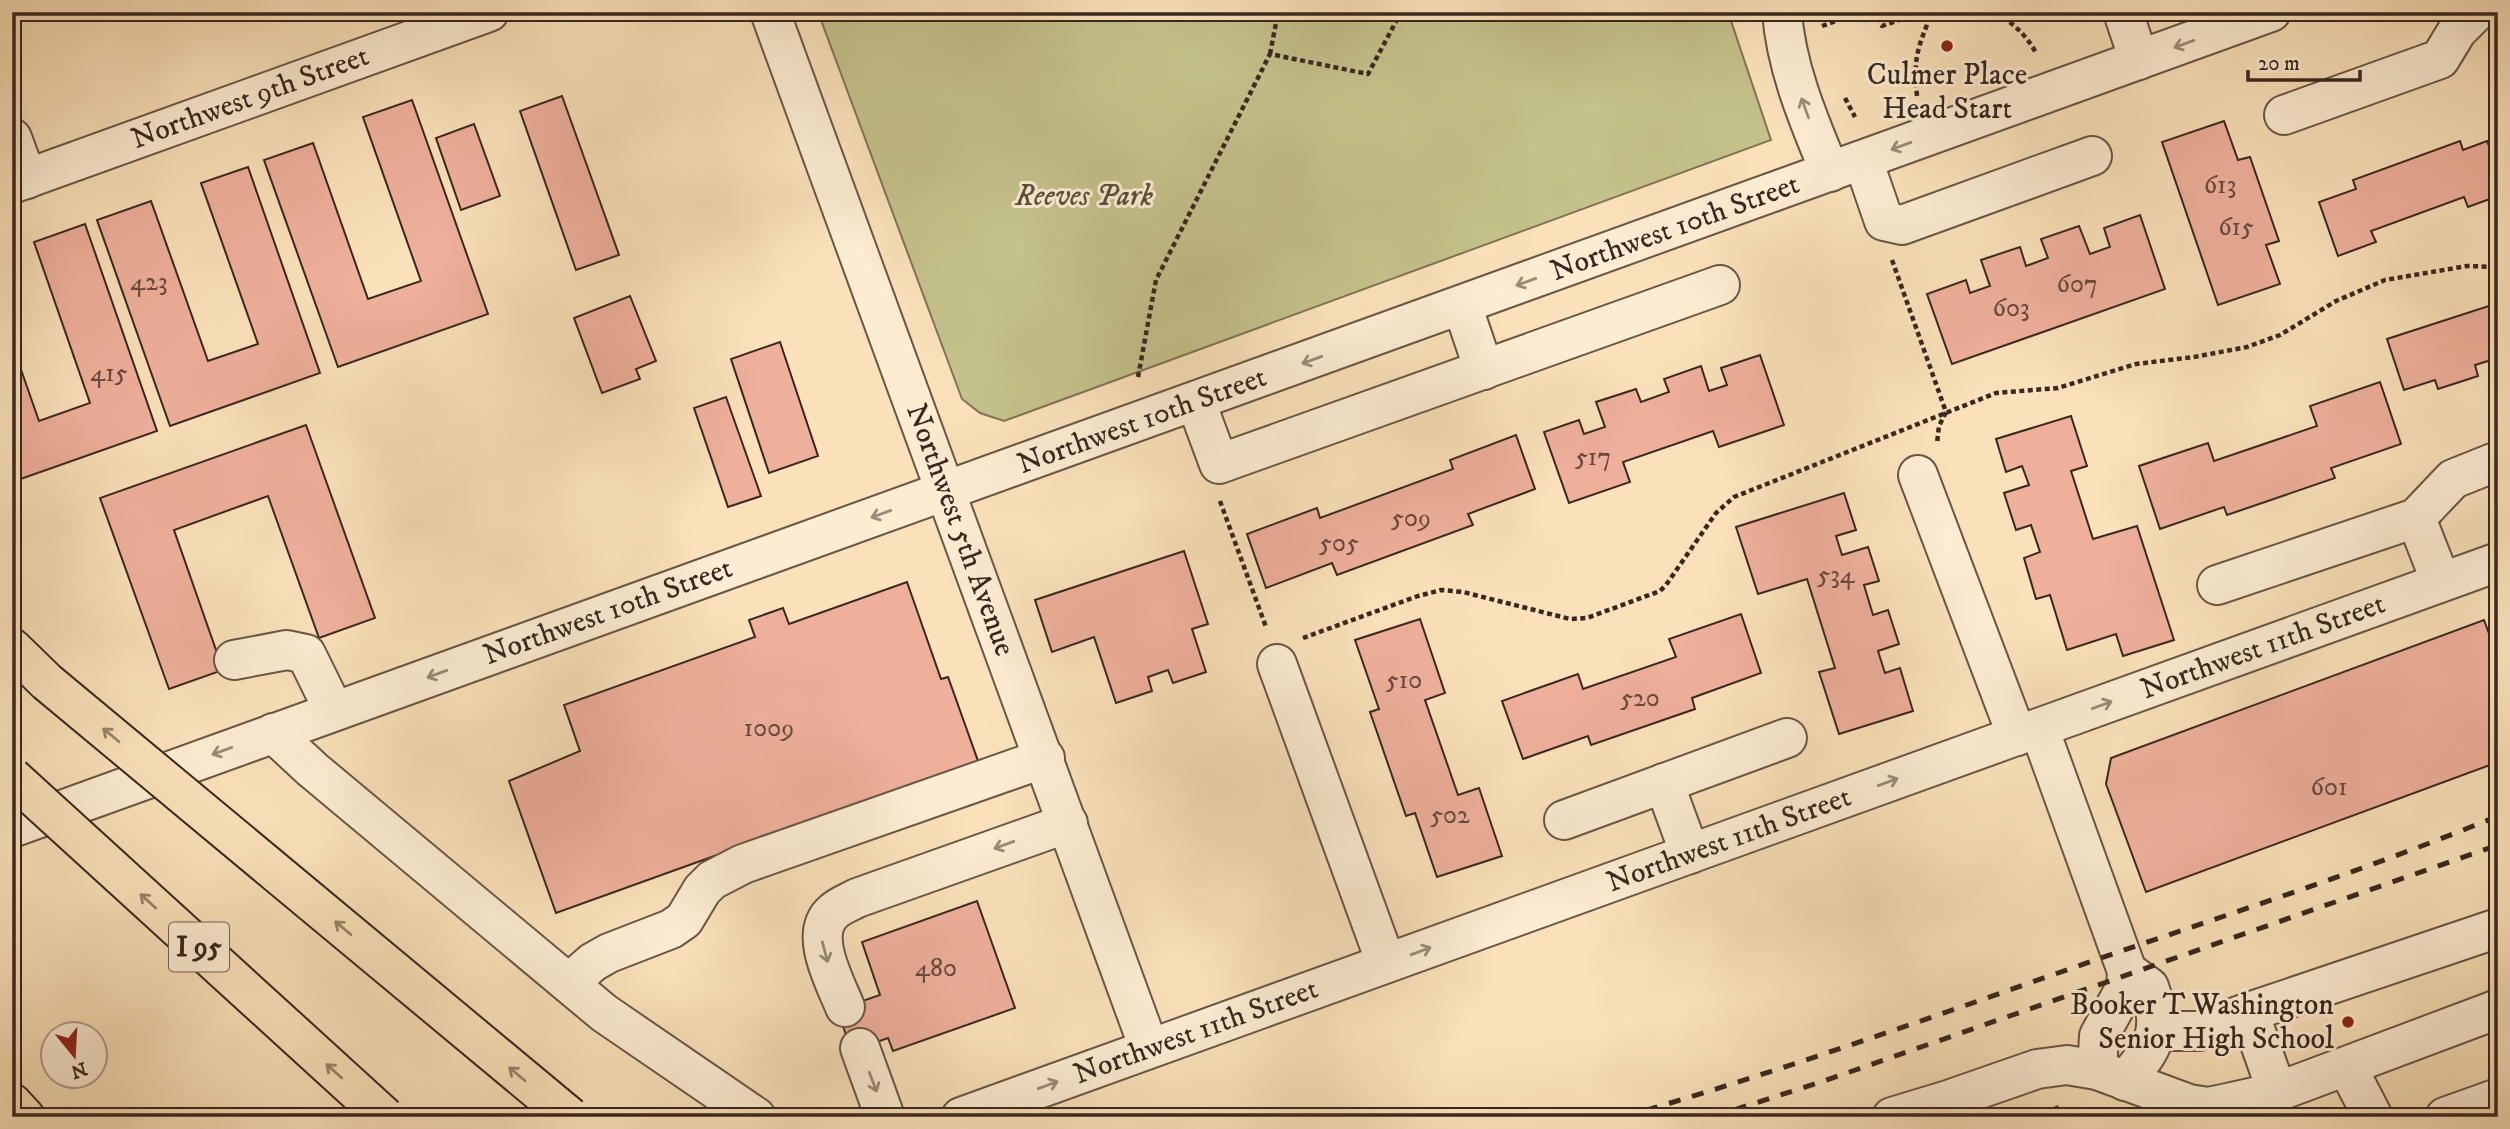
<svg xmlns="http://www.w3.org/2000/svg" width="2510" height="1129" viewBox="0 0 2510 1129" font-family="'IM FELL DW Pica',serif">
	<rect width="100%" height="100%" fill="#fae1b9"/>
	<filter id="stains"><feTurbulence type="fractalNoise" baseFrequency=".00286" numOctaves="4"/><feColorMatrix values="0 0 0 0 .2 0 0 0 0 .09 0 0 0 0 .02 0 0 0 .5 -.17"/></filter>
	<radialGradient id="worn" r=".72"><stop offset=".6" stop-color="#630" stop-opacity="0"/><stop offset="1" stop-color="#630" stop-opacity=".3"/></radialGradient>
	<polygon fill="#c4c18b" stroke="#7e7456" stroke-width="2" points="818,12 1728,12 1771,140 1004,421 980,413 962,399"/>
	<g fill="#efb09b" stroke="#382720" stroke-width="2">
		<polygon points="562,96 619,255 576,270 520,111"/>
		<polygon points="412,100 488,314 338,367 264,160 313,143 368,299 421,281 363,117"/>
		<polygon points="2224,121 2238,160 2250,157 2279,241 2266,245 2280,284 2218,305 2162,142"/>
		<polygon points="474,124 500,196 461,210 436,138"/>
		<polygon points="2460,141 2463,150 2487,141 2498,169 2498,196 2468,207 2464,197 2371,231 2376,242 2338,256 2319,202 2356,189 2353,180"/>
		<polygon points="248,167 320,373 170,426 97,220 151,201 208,361 258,344 201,183"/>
		<polygon points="2140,215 2165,289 1952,364 1927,294 1966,280 1970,293 1990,286 1981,260 2020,247 2026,266 2048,258 2041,239 2079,226 2090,254 2110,247 2104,228"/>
		<polygon points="85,224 157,431 12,482 12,344 39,421 90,403 34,242"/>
		<polygon points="630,296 656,361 636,369 640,379 602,393 574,318"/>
		<polygon points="2495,304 2498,314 2498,358 2475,365 2478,376 2438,389 2435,380 2404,390 2387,339"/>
		<polygon points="780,342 818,456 769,473 731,359"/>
		<polygon points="1760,355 1784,425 1719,447 1713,431 1623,462 1630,482 1569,503 1544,432 1579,420 1584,434 1605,427 1596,402 1636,389 1641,402 1669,392 1664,379 1701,366 1709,391 1727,385 1721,368"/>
		<polygon points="2380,382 2401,444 2331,468 2335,478 2227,515 2224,507 2160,529 2139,466 2208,443 2214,461 2317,426 2310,406"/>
		<polygon points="726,397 761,496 728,507 694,408"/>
		<polygon points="2071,416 2087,466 2071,471 2093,539 2137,526 2174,640 2123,656 2116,634 2067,650 2050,595 2036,599 2024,558 2040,552 2031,525 2016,530 2004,493 2029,485 2022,466 2006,472 1996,439"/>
		<polygon points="306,425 375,618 319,638 268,496 174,530 223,670 169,689 100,498"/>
		<polygon points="1516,435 1535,489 1468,514 1473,525 1337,575 1332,563 1266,588 1247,534 1317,508 1320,518 1453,469 1450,460"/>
		<polygon points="1844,493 1856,530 1836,536 1842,555 1868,547 1879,581 1864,585 1873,615 1888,610 1899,644 1878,651 1885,673 1900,668 1913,711 1839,734 1819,672 1835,668 1807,579 1758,594 1736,527"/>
		<polygon points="1184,551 1208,624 1192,629 1206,672 1173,683 1168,670 1148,677 1152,691 1116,703 1094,637 1052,652 1035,600"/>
		<polygon points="907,582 941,679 948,677 978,761 556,913 509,781 580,751 564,705 755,637 749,620 783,608 789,624"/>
		<polygon points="1741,614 1761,673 1692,698 1695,709 1591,745 1588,736 1523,759 1502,701 1578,674 1583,689 1676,657 1669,639"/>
		<polygon points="1420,619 1445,693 1425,700 1458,795 1479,788 1502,856 1437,877 1415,813 1406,816 1370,712 1379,709 1355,640"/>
		<polygon points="2484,620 2498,658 2498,762 2146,892 2106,784 2111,758"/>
		<polygon points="977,901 1015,1008 893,1051 888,1038 852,1051 837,1010 880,995 862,942"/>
	</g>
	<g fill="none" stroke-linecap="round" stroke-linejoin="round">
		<defs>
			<g id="minor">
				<polyline points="770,12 1149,1048"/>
				<path d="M1782,12C1786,68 1809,121 1830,172"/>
				<polyline points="2123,12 2139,60"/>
				<polyline points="2284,115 2440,59 2457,31 2476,12"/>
				<polyline points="12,138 27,179"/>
				<polyline points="1863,160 1884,221 1902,225 2092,156"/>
				<polyline points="12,184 489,12"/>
				<polyline points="1462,305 1484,370"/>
				<polyline points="1196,402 1219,464 1720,285"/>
				<polyline points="1918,475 2017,736"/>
				<polyline points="2416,518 2441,582"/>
				<polyline points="2217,585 2416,518 2453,479 2498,461"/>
				<polyline points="234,660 287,650 306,654 334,711"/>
				<polyline points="1277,664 1386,963"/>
				<polyline points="2039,728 2127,971 2126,987 2099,1036 2097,1070"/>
				<polyline points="273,733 313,770 604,1013 756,1117"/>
				<polyline points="1664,783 1690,854"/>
				<polyline points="1564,820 1787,738"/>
				<polyline points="12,828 2271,12"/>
				<polyline points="569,983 593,962 609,953 671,929 684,920 702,890 712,880 743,864 1045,758"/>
				<path d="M845,1007C835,982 808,934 833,912C839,906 850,902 857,898L1068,823"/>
				<polyline points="2156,1031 2199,1031 2249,1012"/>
				<polyline points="860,1048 885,1117"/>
				<polyline points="2347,1067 2373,1117"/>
				<path d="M2125,1081C2154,1048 2165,1030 2149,987L2127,971"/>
				<polyline points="2277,1092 2249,1012 2498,928"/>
				<polyline points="961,1117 2498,562"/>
				<polyline points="1892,1117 1948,1100 2037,1069 2067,1065 2097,1070 2189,1104 2208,1107 2223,1104 2277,1092 2498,1009"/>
				<polyline points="2445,1117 2498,1098"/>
			</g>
			<g id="highway">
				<polyline points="12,648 47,682"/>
				<polyline points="12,1103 25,1117"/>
			</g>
		</defs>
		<use href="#minor" stroke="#685646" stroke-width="42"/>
		<use href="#highway" stroke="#382720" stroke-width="42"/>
		<g stroke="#382720" stroke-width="4.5" stroke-dasharray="5 3.5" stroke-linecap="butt">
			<polyline points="1862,12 1865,20 1879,15 1882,26 1922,12"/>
			<path d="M1996,12C2013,24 2026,34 2036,53"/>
			<polyline points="1822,26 1861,12"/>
			<polyline points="1270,54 1276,23 1274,12"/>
			<path d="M1917,96C1913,56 1918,48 1932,12"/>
			<polyline points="1845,98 1855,117"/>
			<polyline points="1892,260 1946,412 1939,426 1937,443"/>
			<polyline points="1138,377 1156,280 1270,54 1368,74 1401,12"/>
			<polyline points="1220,501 1266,627"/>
			<polyline points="1303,638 1418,596 1441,590 1463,592 1570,619 1587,618 1660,591 1666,585 1716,513 1734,497 1996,393 2058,388 2136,364 2194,357 2247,347 2280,335 2336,301 2385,280 2467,266 2498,267"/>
			<polyline points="2056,1106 2060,1117"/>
		</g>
		<use href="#minor" stroke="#fcecd2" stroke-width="38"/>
		<use href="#highway" stroke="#fae1b9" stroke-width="38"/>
		<g stroke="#382720" stroke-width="5" stroke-dasharray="12 12" stroke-linecap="butt">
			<path d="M1623,1117C1782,1071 1938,1015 2095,960C2229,914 2366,870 2498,816"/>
			<polyline points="1712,1117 1821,1082 2498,845"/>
		</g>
		<defs>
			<g id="highway-bridge">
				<polyline points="47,682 570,1117"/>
				<polyline points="12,777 385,1117"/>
			</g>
		</defs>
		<use href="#highway-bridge" stroke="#382720" stroke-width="42" stroke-linecap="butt"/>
		<use href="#highway-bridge" stroke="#fae1b9" stroke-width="38"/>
	</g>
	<defs><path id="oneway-shaft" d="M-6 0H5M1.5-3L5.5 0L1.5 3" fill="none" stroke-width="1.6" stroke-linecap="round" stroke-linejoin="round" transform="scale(1.75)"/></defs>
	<g stroke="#9a8a79">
		<use href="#oneway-shaft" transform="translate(2184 44) rotate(160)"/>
		<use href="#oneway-shaft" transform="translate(1805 108) rotate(-110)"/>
		<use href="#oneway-shaft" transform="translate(1901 146) rotate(160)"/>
		<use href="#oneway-shaft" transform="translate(1526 282) rotate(160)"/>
		<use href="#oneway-shaft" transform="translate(1312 360) rotate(160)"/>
		<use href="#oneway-shaft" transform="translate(881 514) rotate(160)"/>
		<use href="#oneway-shaft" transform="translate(437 674) rotate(160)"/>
		<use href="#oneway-shaft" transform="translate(2102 705) rotate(-20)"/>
		<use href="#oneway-shaft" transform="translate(222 751) rotate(160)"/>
		<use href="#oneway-shaft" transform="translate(1888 782) rotate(-20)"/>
		<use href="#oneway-shaft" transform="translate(1004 845) rotate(160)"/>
		<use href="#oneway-shaft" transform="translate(1421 951) rotate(-20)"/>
		<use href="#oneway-shaft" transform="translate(825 952) rotate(75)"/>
		<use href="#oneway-shaft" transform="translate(873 1082) rotate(69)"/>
		<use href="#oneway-shaft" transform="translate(1048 1085) rotate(-20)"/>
	</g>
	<g stroke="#99846c">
		<use href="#oneway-shaft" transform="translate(111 735) rotate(-140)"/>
		<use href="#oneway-shaft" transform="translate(148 901) rotate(-138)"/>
		<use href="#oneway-shaft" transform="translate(343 928) rotate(-140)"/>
		<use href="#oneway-shaft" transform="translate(334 1071) rotate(-138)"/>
		<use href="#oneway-shaft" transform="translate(517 1074) rotate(-140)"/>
	</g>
	<g fill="#8f2418" stroke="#fcecd2" stroke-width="2.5">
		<circle cx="1947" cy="46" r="7"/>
		<circle cx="2348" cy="1022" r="7"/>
	</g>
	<g text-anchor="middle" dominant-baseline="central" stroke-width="6" stroke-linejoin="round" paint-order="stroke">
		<g font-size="26" fill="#66493f">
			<text x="2220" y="185">613</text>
			<text x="2236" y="227">615</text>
			<text x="149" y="282">423</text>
			<text x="2077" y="284">607</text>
			<text x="2011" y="308">603</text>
			<text x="109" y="373">415</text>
			<text x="1593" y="457">517</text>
			<text x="1411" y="518">509</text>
			<text x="1339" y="543">505</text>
			<text x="1836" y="575">534</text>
			<text x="1404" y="680">510</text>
			<text x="1640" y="698">520</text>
			<text x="769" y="728">1009</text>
			<text x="2329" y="787">601</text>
			<text x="1450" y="815">502</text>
			<text x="936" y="968">480</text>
		</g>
		<rect fill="#fcecd2" stroke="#736255" stroke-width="2" x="169" y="922.5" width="60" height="49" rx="5"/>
		<g font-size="28" font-weight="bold" fill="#382720">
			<text x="199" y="947">I 95</text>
		</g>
		<g font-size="30" fill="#382720" stroke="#fcecd2">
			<text x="1947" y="75">Culmer Place<tspan x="1947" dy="34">Head Start</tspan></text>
			<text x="2334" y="1005" text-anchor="end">Booker T Washington<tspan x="2334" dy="34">Senior High School</tspan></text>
		</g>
		<g font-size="30" fill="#382720" stroke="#fcecd2">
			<text transform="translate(250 98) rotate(-20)">Northwest 9th Street</text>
			<text transform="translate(1675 228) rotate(-20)">Northwest 10th Street</text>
			<text transform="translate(1142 421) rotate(-20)">Northwest 10th Street</text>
			<text transform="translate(960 530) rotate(70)">Northwest 5th Avenue</text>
			<text transform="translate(608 612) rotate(-20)">Northwest 10th Street</text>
			<text transform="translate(2263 647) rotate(-20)">Northwest 11th Street</text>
			<text transform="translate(1729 840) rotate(-20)">Northwest 11th Street</text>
			<text transform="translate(1196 1032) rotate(-20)">Northwest 11th Street</text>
		</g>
		<g font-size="30" font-style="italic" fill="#5b4e3b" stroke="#fcecd2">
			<text x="1084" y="196">Reeves Park</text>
		</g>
	</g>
	<rect width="2510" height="1129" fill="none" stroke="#fae1b9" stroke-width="42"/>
	<rect x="14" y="14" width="2482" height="1101" fill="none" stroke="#382720" stroke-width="3.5"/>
	<rect x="21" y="21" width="2468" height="1087" fill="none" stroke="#382720" stroke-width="2"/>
	<g transform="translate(74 1055) rotate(162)"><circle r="33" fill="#fcecd2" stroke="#ae9d8b" stroke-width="2"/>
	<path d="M0-5L12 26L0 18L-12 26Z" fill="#8f2418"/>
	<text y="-10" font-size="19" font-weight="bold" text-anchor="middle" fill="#382720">N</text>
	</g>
	<path d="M2248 70v10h112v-10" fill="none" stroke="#382720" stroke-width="3.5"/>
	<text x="2258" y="70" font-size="21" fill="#382720" stroke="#fcecd2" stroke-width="5" paint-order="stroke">20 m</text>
	<rect width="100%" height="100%" filter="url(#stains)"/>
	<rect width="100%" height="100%" fill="url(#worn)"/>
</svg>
